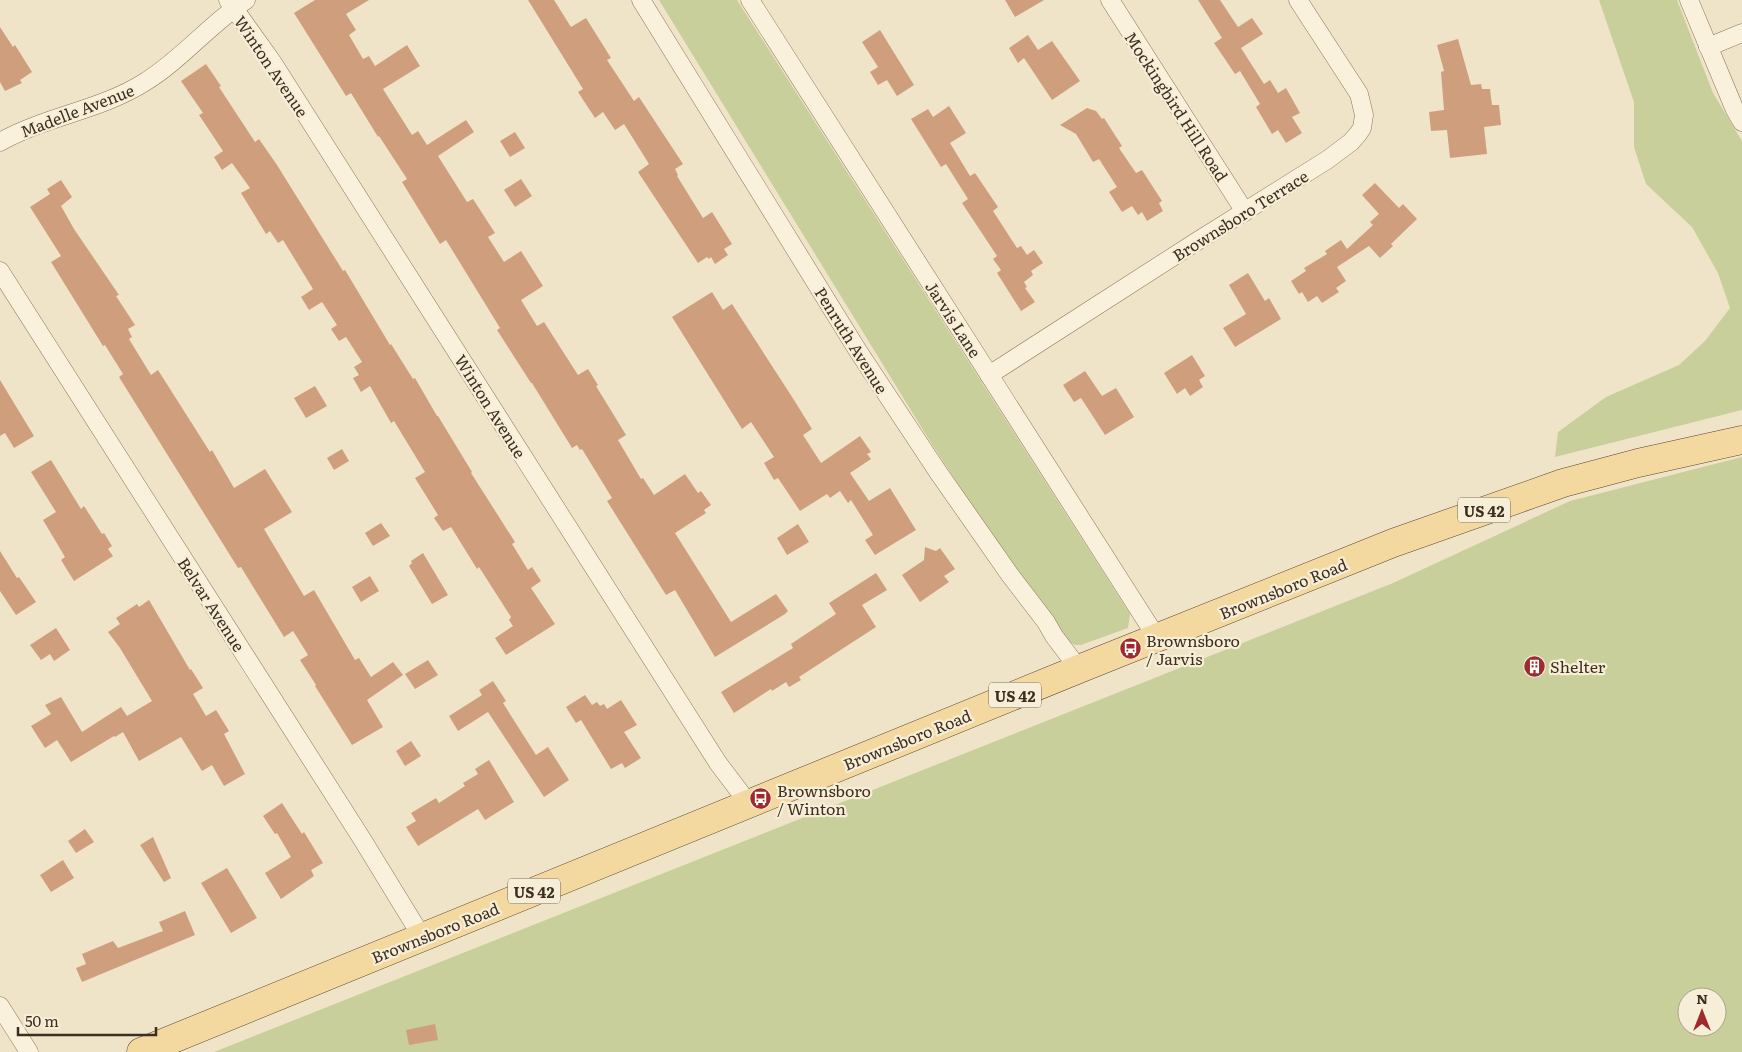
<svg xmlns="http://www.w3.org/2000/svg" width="1742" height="1052" viewBox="0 0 1742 1052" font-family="Literata,serif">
	<rect width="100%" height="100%" fill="#f0e4c8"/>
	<g fill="#c9cf9b" fill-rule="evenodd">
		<polygon points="659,0 737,0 1130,614 1128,628 1081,645 1075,645 1067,641 999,548 928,438"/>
		<polygon points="1599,0 1677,0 1713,93 1742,141 1742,410 1555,457 1558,432 1606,397 1679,365 1705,341 1730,308 1718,273 1692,227 1646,184 1634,147 1634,102"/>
		<path d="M1742,457V1052H214L1393,583L1570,501ZM1687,997H1717V1027H1687Z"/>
	</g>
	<g fill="#cf9f7d">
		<polygon points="315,0 369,0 346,14 356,30 349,35 363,59 369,56 375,66 407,45 420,66 383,89 412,135 418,131 427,145 466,120 474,132 438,156 467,202 473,199 495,233 488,237 504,262 521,251 543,286 521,300 537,326 544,322 578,375 588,369 598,385 596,386 626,435 618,440 641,479 643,478 654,495 685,474 698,493 701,491 711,505 704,510 706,513 675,533 731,622 776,594 788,611 785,614 715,657 675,590 666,595 607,501 612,498 582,449 580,450 577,445 572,448 532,383 531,383 497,330 500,328 446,240 440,244 402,182 407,179 379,136 378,137 351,93 346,96 294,13"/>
		<polygon points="528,0 554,0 571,27 586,18 611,58 607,60 634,101 639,97 683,164 675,169 678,175 677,176 703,218 712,212 732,244 724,249 728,255 715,264 711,257 709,259 707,257 698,263 638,172 649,164 624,124 615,130 603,112 595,118 578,92 583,89"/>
		<polygon points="1005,0 1044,0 1015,17"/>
		<polygon points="1198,0 1220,0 1238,27 1252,18 1263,34 1241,48 1264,84 1270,80 1278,93 1286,88 1300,113 1292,117 1302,133 1286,143 1278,130 1272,134 1256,107 1260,104 1240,71 1235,74 1214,43 1222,38"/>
		<polygon points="0,27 13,47 15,45 32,72 20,80 22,83 5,91 0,82"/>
		<polygon points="880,30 914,85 897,96 887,80 878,85 870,72 878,67 862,42"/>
		<polygon points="1028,35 1038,50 1052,41 1080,81 1052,100 1024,58 1018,63 1009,48"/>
		<polygon points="1458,39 1471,85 1481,84 1482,89 1490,89 1492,105 1499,105 1501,125 1484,127 1487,154 1450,158 1447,130 1431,131 1429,112 1444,110 1441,72 1444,71 1437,45"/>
		<polygon points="206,64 221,86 219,87 255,142 259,139 277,165 343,271 345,270 390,345 391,344 413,379 415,378 437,416 438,416 472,472 471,473 515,542 512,544 528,570 532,567 541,581 531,588 555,624 506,655 495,638 513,626 509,620 511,617 479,567 477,569 451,527 443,531 434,518 438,515 415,478 425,472 394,421 391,423 370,386 361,392 353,378 359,375 354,367 362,362 346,337 339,341 331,329 337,325 322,302 309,310 301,297 313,289 283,240 278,243 270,231 266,234 241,193 250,188 232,163 222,170 214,157 223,151 199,115 203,113 181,81"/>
		<polygon points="949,106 966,133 950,143 970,176 975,173 998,207 993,211 1017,248 1021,246 1027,255 1034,250 1043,263 1031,271 1033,275 1024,282 1027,287 1025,288 1035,302 1021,311 997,273 1001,270 993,259 997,256 962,203 968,199 946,164 941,167 911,119 928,109 933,117"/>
		<polygon points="1087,108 1096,111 1102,119 1104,118 1122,146 1119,148 1136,173 1142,170 1162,201 1159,203 1163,211 1147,221 1142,212 1138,215 1132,206 1122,212 1109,192 1117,187 1099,159 1093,162 1076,134 1060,125"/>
		<polygon points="515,132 525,148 510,157 500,141"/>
		<polygon points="521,179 532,196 515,207 504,190"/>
		<polygon points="61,180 72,197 61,206 74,229 119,295 116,296 135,325 128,329 132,337 129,339 151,375 158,370 210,452 212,450 234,488 265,469 292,512 264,529 304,596 314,590 355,660 359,658 371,677 393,662 403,675 367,700 383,727 352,745 315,686 316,685 300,660 308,655 293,631 284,637 241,567 238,568 119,377 123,374 105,345 103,346 51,262 61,256 30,207 50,194 47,189"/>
		<polygon points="1375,183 1399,208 1403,204 1417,219 1391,244 1393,246 1380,258 1369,246 1337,267 1346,281 1336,288 1339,292 1322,303 1317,296 1308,302 1302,292 1299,294 1291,281 1306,271 1304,268 1327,254 1325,251 1341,240 1347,249 1373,225 1370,222 1379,214 1362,195"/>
		<polygon points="1248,273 1265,301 1269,298 1281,319 1235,347 1223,328 1246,314 1229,285"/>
		<polygon points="712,292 723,310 732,304 794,400 812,429 803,435 821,463 860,436 871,452 867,454 871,459 850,473 869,501 890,488 916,530 875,555 865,540 873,535 851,500 848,503 840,491 830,498 827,494 800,511 778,478 774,480 764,463 774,457 751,422 742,429 672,317"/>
		<polygon points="1192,355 1205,376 1199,380 1203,387 1190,396 1185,388 1177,394 1164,373"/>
		<polygon points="1085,371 1102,396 1116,388 1134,417 1105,435 1081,398 1074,402 1063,385"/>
		<polygon points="0,380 34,436 14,448 5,433 0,436"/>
		<polygon points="315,386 327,406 306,418 294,398"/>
		<polygon points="342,449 349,461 334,470 327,458"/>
		<polygon points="51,460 81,509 84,506 102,534 104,533 112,546 108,549 113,556 74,581 61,560 65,557 43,520 56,512 31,472"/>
		<polygon points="381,523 390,536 373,546 365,533"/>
		<polygon points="798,524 809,542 787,555 777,538"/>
		<polygon points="925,547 936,551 940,548 955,569 944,576 949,582 920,602 902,575 924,560"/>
		<polygon points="0,551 17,578 19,577 36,602 16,615 0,591"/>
		<polygon points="423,553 448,595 432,604 409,566 412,563 411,561"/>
		<polygon points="876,573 887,590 862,605 876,627 799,677 801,680 789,687 786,682 772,691 771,689 734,713 721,692 793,648 791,644 836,614 829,603"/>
		<polygon points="370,576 379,591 361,602 352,587"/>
		<polygon points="149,600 190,670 191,669 203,688 193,694 206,716 216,710 229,731 224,734 245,774 224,786 212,765 202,771 181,737 139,761 123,732 115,737 114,736 71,762 57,740 45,748 31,726 51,714 45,705 61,697 82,732 121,707 127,716 152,701 120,648 108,632 120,624 116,618 137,604 139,607"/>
		<polygon points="56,628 70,650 54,661 50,654 41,660 30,645"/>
		<polygon points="428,660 438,675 415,689 405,674"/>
		<polygon points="493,681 506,701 503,703 536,755 548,747 569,780 544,797 488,712 458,731 449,716 479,697 482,695 479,690"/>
		<polygon points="585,695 592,705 597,702 600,706 604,704 607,709 621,700 637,725 624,732 641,758 625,768 622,763 611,769 581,720 576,723 566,707"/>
		<polygon points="411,741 421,756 405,766 396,751"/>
		<polygon points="489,760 514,802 485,820 478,809 418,846 406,827 416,821 411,813 436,798 439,803 465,786 463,783 478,774 475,769"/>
		<polygon points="282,803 302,834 304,832 323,863 311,870 314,876 281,899 265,873 291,857 277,833 275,834 263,816"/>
		<polygon points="85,829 94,842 76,853 68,841"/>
		<polygon points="153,837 171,878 164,882 140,845"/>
		<polygon points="63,860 74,878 51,892 40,875"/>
		<polygon points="227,868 257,918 231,933 201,883"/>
		<polygon points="185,911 195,935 82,982 76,968 86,964 82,954 113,941 118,948 163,931 159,922"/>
		<polygon points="435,1024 438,1040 409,1045 406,1030"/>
	</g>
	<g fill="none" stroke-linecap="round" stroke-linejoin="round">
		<defs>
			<g id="street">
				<polyline points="228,0 273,63 718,763 749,804"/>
				<polyline points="641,0 858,351 938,472 1010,575 1046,622 1054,636 1079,669"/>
				<polyline points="750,0 1157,638"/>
				<polyline points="1110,0 1245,212"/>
				<polyline points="1689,0 1735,110 1742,122"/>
				<polyline points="1708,47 1742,33"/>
				<path d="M0,142C46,116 101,110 145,82C182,59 210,24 246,0"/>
				<polyline points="0,271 362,839 422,937"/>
				<polyline points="989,375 1199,240 1327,160 1351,142 1358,134 1362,128 1364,115 1359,94 1298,0"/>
				<polyline points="0,1006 29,1052"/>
			</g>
			<polyline id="primary" points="141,1052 1079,669 1393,543 1563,483 1638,463 1742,440"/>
		</defs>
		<use href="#street" stroke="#8d765c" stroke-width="19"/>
		<use href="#primary" stroke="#5b4430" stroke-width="29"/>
		<use href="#street" stroke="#faf1dc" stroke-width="18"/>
		<use href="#primary" stroke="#f3d9a0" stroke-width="28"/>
	</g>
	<defs>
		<symbol id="bus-disc" viewBox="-11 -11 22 22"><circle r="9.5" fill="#9e2a2b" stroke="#f7eed8"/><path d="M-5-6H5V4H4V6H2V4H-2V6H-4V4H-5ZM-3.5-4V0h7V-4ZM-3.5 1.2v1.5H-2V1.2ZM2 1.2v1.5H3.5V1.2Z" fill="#fff"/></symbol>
		<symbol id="building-disc" viewBox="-11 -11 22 22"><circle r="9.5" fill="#9e2a2b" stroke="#f7eed8"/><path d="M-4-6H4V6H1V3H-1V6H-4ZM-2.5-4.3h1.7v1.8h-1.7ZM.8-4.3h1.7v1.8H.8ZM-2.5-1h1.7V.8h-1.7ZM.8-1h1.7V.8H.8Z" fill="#fff"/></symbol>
	</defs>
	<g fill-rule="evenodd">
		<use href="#bus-disc" x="1118" y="636" width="25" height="25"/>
		<use href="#building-disc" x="1522" y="654" width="25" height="25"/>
		<use href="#bus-disc" x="748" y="786" width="25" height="25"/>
	</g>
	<g text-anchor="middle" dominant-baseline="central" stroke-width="4.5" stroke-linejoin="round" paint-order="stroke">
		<g fill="#f7eed8" stroke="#756857" stroke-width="1">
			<rect x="1458" y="497.5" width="52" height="25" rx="4"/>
			<rect x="989" y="682.5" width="52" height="25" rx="4"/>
			<rect x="508" y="878.5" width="52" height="25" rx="4"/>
		</g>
		<g font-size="15" font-weight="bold" fill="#3d2e20">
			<text x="1484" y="510">US 42</text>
			<text x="1015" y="695">US 42</text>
			<text x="534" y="891">US 42</text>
		</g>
		<g font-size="16" fill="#3d2e20" stroke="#f7eed8">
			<text transform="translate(272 66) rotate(56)">Winton Avenue</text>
			<text transform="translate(1177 106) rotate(57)">Mockingbird Hill Road</text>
			<text transform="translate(77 110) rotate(-21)">Madelle Avenue</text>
			<text transform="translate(1240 215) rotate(-32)">Brownsboro Terrace</text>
			<text transform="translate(954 319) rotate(57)">Jarvis Lane</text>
			<text transform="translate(852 340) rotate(58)">Penruth Avenue</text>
			<text transform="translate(491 406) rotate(58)">Winton Avenue</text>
			<text transform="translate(1283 588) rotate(-22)">Brownsboro Road</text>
			<text transform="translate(212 604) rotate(57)">Belvar Avenue</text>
			<text transform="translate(907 739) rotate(-22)">Brownsboro Road</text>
			<text transform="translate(435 932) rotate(-22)">Brownsboro Road</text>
		</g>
		<g font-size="16" fill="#3d2e20" stroke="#f7eed8" text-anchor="start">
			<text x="1146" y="640">Brownsboro<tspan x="1146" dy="18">/ Jarvis</tspan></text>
			<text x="1550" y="666">Shelter</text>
			<text x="777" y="790">Brownsboro<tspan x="777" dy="18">/ Winton</tspan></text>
		</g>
	</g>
	<g transform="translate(1702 1012)"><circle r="24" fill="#f7eed8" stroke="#ada18e"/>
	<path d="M0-4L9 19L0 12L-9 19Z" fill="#9e2a2b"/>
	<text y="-8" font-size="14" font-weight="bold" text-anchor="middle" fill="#3d2e20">N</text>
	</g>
	<path d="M18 1027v8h138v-8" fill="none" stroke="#3d2e20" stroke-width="2.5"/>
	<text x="25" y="1027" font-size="15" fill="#3d2e20" stroke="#f7eed8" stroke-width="4" paint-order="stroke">50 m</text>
</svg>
